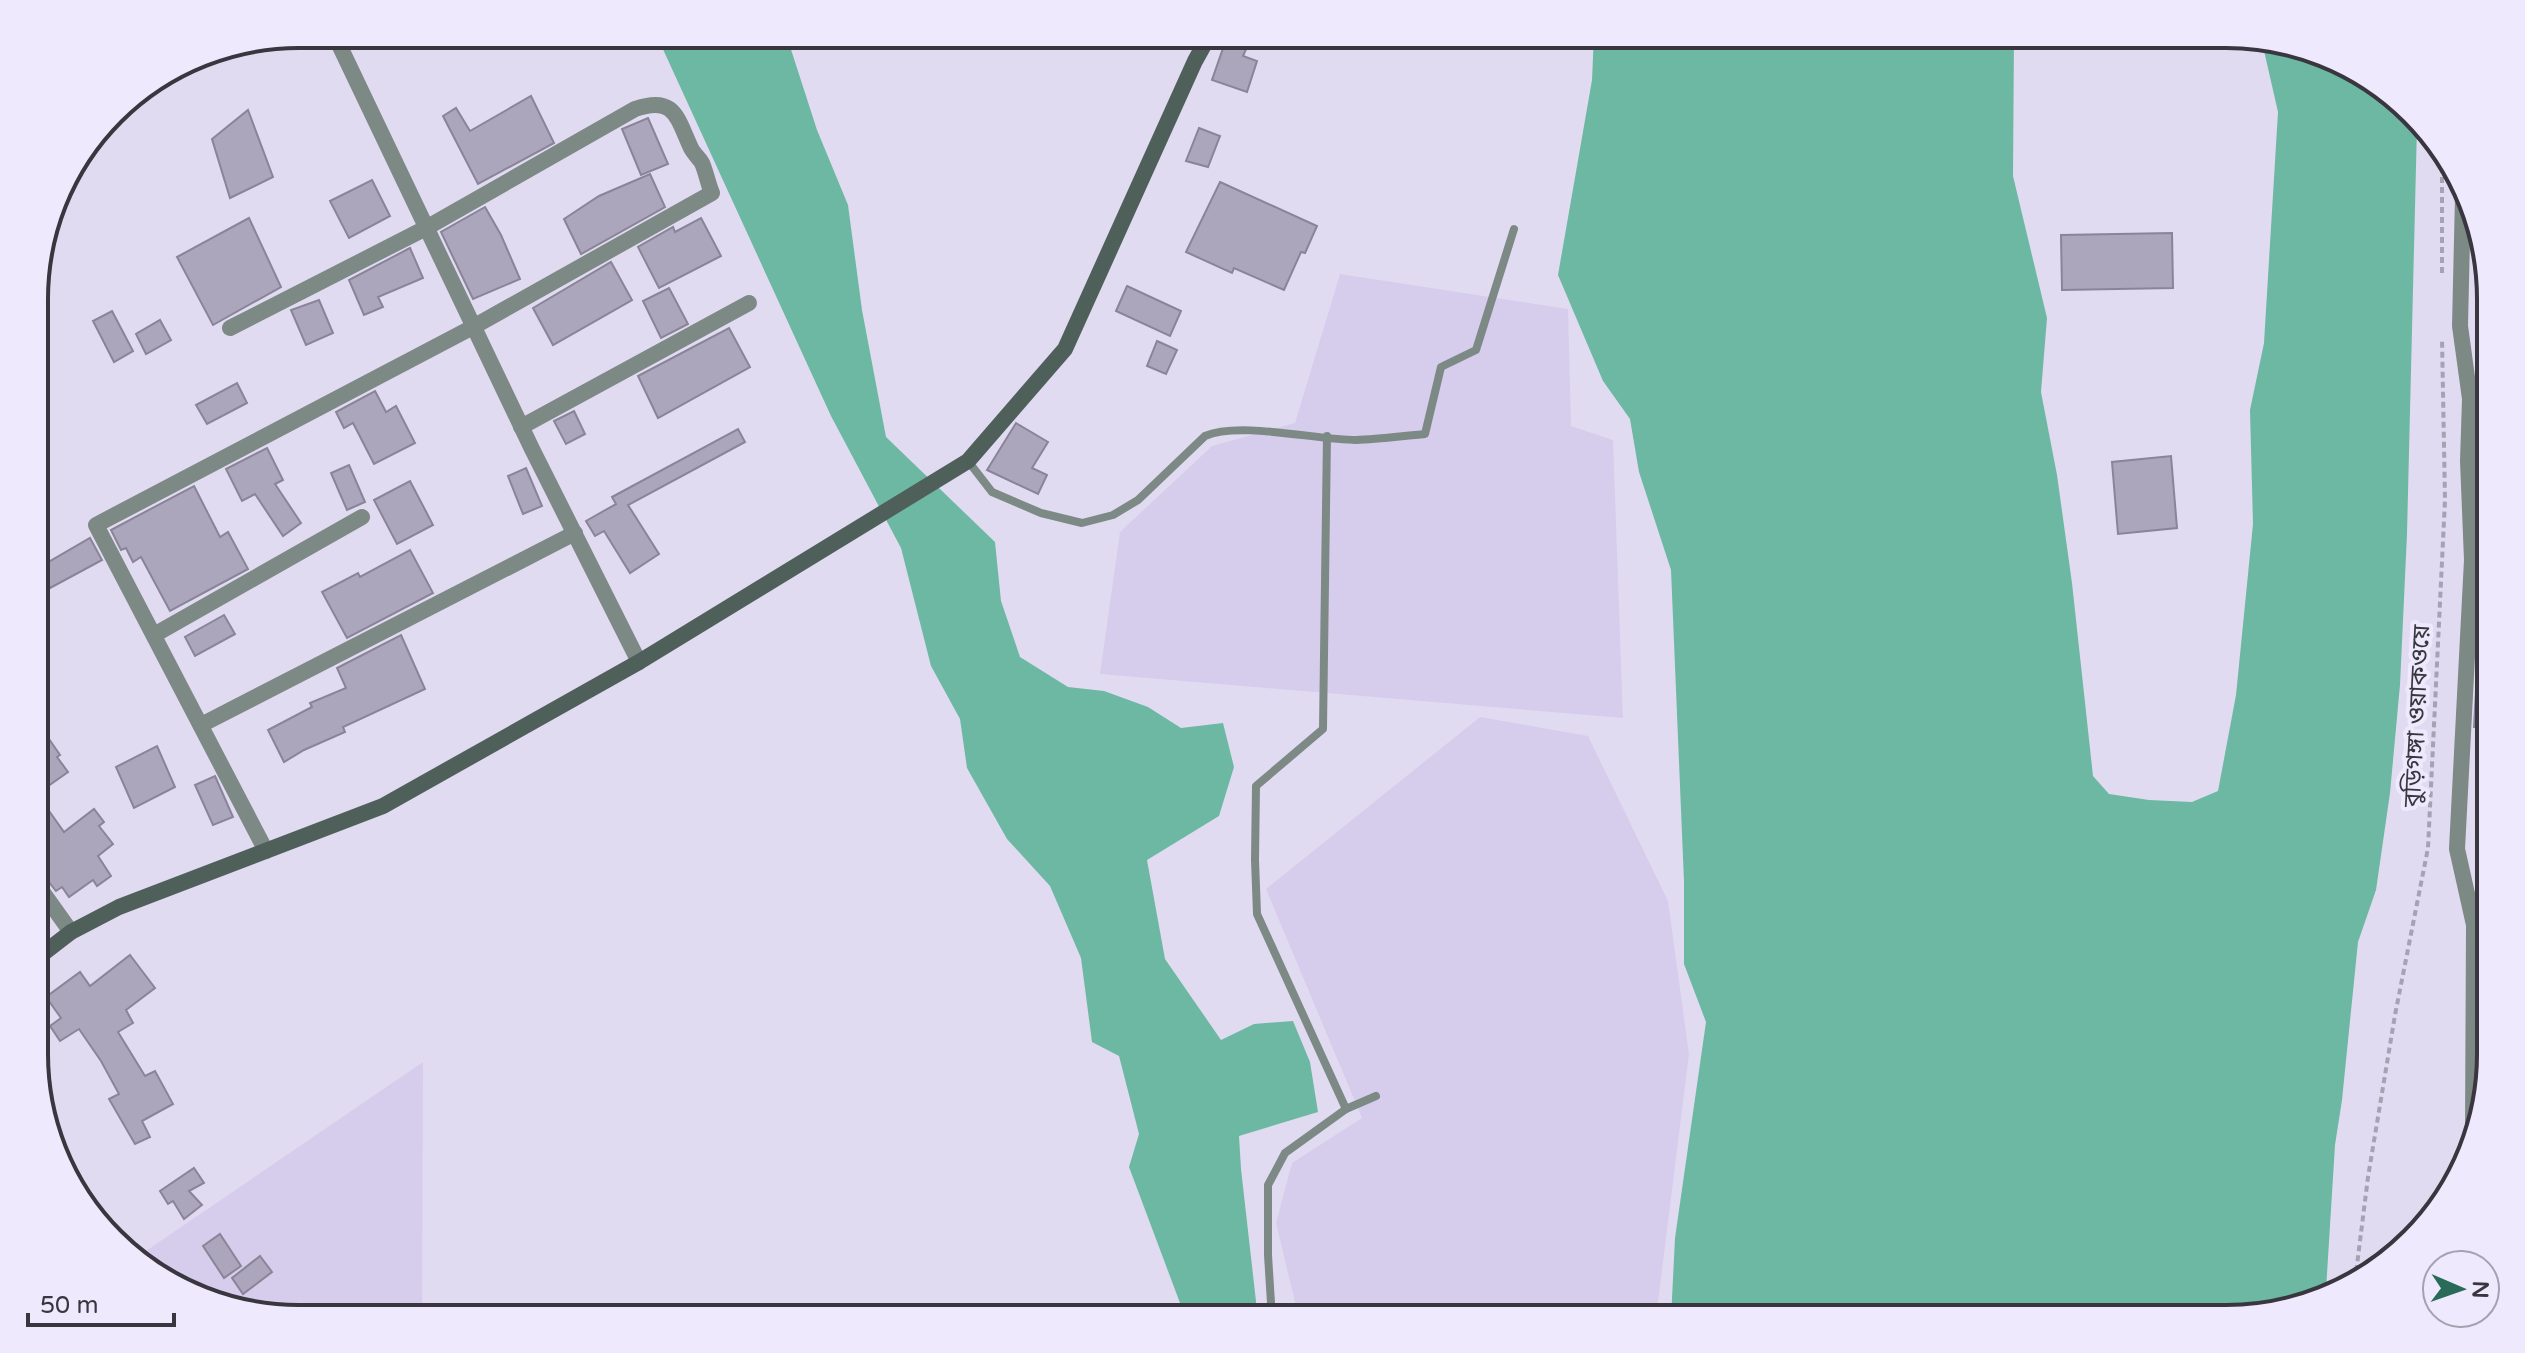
<svg xmlns="http://www.w3.org/2000/svg" width="2525" height="1353" viewBox="0 0 2525 1353" font-family="'Varela Round','Noto Sans Bengali',sans-serif">
	<rect width="100%" height="100%" fill="#e1dbf2"/>
	<g fill="#d6cdec">
		<polygon points="1340,274 1568,309 1571,426 1613,440 1623,718 1100,674 1120,532 1212,446 1295,423"/>
		<polygon points="1480,717 1588,736 1668,901 1689,1054 1656,1319 1299,1319 1276,1223 1292,1163 1362,1118 1266,889"/>
		<polygon points="423,1062 422,1319 299,1319 182,1291 140,1255"/>
	</g>
	<g fill="#6db8a2">
		<polygon points="656,34 786,34 817,130 848,205 862,310 886,437 995,542 1001,601 1020,657 1068,687 1104,691 1148,707 1181,728 1223,723 1234,767 1219,816 1147,860 1165,959 1221,1040 1254,1024 1293,1021 1310,1062 1318,1112 1239,1136 1241,1169 1258,1319 1186,1319 1129,1167 1139,1134 1119,1056 1092,1042 1081,958 1050,886 1007,839 967,768 960,719 931,666 901,548 831,416"/>
		<polygon points="1594,34 2014,34 2013,176 2047,318 2041,392 2057,475 2072,583 2093,776 2109,794 2149,800 2192,802 2218,791 2236,695 2253,524 2250,410 2264,343 2278,112 2262,42 2343,62 2417,126 2407,534 2400,685 2390,793 2376,890 2358,942 2342,1100 2335,1145 2326,1290 2242,1318 1671,1319 1675,1238 1706,1022 1684,964 1684,882 1671,570 1639,472 1630,419 1603,381 1558,275 1592,80"/>
	</g>
	<g fill="#aca6bc" stroke="#8a8499" stroke-width="2">
		<polygon points="1228,34 1253,34 1243,56 1257,61 1247,92 1212,80"/>
		<polygon points="531,96 554,143 478,184 443,116 456,108 470,131"/>
		<polygon points="248,110 273,177 230,198 212,139"/>
		<polygon points="648,118 668,164 641,175 622,129"/>
		<polygon points="1199,128 1220,136 1208,167 1186,161"/>
		<polygon points="650,174 665,207 581,254 564,219 599,196"/>
		<polygon points="372,180 390,216 349,238 330,201"/>
		<polygon points="1220,182 1317,226 1305,253 1301,252 1284,290 1234,268 1232,273 1186,252"/>
		<polygon points="485,207 501,235 520,279 473,299 441,232"/>
		<polygon points="249,218 281,287 213,325 177,257"/>
		<polygon points="701,218 721,256 659,288 638,247 673,227 675,232"/>
		<polygon points="2172,233 2173,288 2062,290 2061,235"/>
		<polygon points="410,248 423,278 378,297 383,307 364,315 349,280"/>
		<polygon points="611,262 632,300 553,345 533,308"/>
		<polygon points="1127,286 1181,311 1170,336 1116,311"/>
		<polygon points="669,288 688,324 661,338 643,301"/>
		<polygon points="319,300 333,333 306,345 291,310"/>
		<polygon points="112,311 133,351 114,362 93,321"/>
		<polygon points="160,320 171,340 146,354 136,334"/>
		<polygon points="729,328 750,367 658,418 638,376"/>
		<polygon points="1157,341 1177,350 1166,374 1147,366"/>
		<polygon points="237,383 247,403 207,424 196,405"/>
		<polygon points="375,391 386,412 396,406 415,443 374,464 353,423 344,428 336,412"/>
		<polygon points="2481,410 2489,410 2489,471 2479,471"/>
		<polygon points="574,411 585,434 566,444 554,421"/>
		<polygon points="1016,423 1048,442 1032,468 1047,475 1038,494 987,470"/>
		<polygon points="738,429 745,442 628,505 659,554 630,573 604,531 595,536 586,521 616,504 612,497"/>
		<polygon points="267,448 283,480 275,484 301,523 283,536 255,494 242,501 226,469"/>
		<polygon points="2171,456 2177,528 2118,534 2112,462"/>
		<polygon points="349,465 365,502 347,510 331,473"/>
		<polygon points="526,468 542,506 523,514 508,476"/>
		<polygon points="410,481 433,525 397,544 374,500"/>
		<polygon points="194,486 220,537 228,532 248,569 170,611 141,557 133,562 126,548 121,550 111,530"/>
		<polygon points="90,538 102,560 50,588 40,567"/>
		<polygon points="410,550 433,593 347,638 322,592 358,573 360,577"/>
		<polygon points="224,615 235,634 195,656 185,637"/>
		<polygon points="401,635 425,689 343,727 345,732 304,750 284,762 268,730 312,707 310,703 346,688 337,668"/>
		<polygon points="2476,691 2487,691 2487,727 2474,727"/>
		<polygon points="36,720 60,755 57,757 68,772 37,794 64,832 94,809 104,822 99,826 113,844 98,856 111,876 97,886 93,880 69,897 62,887 56,891 44,876 36,872"/>
		<polygon points="157,746 175,787 134,808 116,767"/>
		<polygon points="215,776 233,817 213,825 195,785"/>
		<polygon points="130,955 155,988 126,1010 133,1023 118,1032 145,1076 155,1071 173,1104 142,1121 150,1137 135,1144 109,1099 119,1094 101,1061 79,1029 60,1041 50,1026 61,1018 46,997 80,972 90,986"/>
		<polygon points="194,1168 204,1183 189,1191 202,1205 184,1219 173,1201 168,1204 160,1191"/>
		<polygon points="220,1234 241,1266 224,1278 203,1246"/>
		<polygon points="260,1256 272,1272 243,1294 232,1278"/>
	</g>
	<g fill="none" stroke-linecap="round" stroke-linejoin="round">
		<g stroke="#a6a1b3" stroke-width="4" stroke-dasharray="6 4" stroke-linecap="butt">
			<polyline points="2442,273 2442,148"/>
			<polyline points="2355,1281 2368,1177 2395,1015 2428,848 2445,500 2442,338"/>
		</g>
		<g stroke="#7d8985" stroke-width="8">
			<path d="M968,461L992,492L1041,513L1082,523L1113,515L1138,500L1205,436C1239,421 1317,440 1356,440C1379,439 1402,436 1425,434L1441,367L1476,350L1514,229"/>
			<polyline points="1346,1109 1376,1096"/>
			<polyline points="1272,1319 1268,1255 1268,1185 1285,1153 1346,1109 1257,914 1255,860 1256,786 1323,729 1327,436"/>
		</g>
		<g stroke="#7d8985" stroke-width="16">
			<polyline points="334,34 532,449 639,662"/>
			<polyline points="2463,196 2460,326 2470,399 2468,461 2472,560 2457,849 2474,925 2473,1131"/>
			<path d="M230,328L426,228L635,109C675,95 677,118 691,148C694,154 699,158 702,163C706,172 708,184 712,193L473,327L96,525L266,851"/>
			<polyline points="2470,399 2489,398"/>
			<polyline points="521,427 749,303"/>
			<polyline points="154,635 362,517"/>
			<polyline points="201,725 575,533"/>
			<polyline points="36,883 71,932"/>
		</g>
		<polyline stroke="#4f605b" stroke-width="16" points="36,959 71,932 119,907 383,806 639,662 968,461 1065,349 1195,61 1210,34"/>
	</g>
	<g text-anchor="middle" dominant-baseline="central" stroke-width="8" stroke-linejoin="round" paint-order="stroke">
		<g font-size="24" fill="#39363f" stroke="#eee9fc">
			<text transform="translate(2417 716) rotate(-87)">বুড়িগঙ্গা ওয়াকওয়ে</text>
		</g>
	</g>
	<path d="M0 0H2525V1353H0ZM299 48H2226A251 251 0 0 1 2477 299V1054A251 251 0 0 1 2226 1305H299A251 251 0 0 1 48 1054V299A251 251 0 0 1 299 48Z" fill="#eee9fc" fill-rule="evenodd"/>
	<path fill="none" stroke="#39363f" stroke-width="4" d="M299 48H2226A251 251 0 0 1 2477 299V1054A251 251 0 0 1 2226 1305H299A251 251 0 0 1 48 1054V299A251 251 0 0 1 299 48Z"/>
	<g transform="translate(2461 1289) rotate(92)"><circle r="38" fill="#eee9fc" stroke="#a6a1b0" stroke-width="2"/>
	<path d="M0-6L14 30L0 20L-14 30Z" fill="#296a59"/>
	<text y="-12" font-size="22" font-weight="bold" text-anchor="middle" fill="#39363f">N</text>
	</g>
	<path d="M28 1313v12h146v-12" fill="none" stroke="#39363f" stroke-width="4"/>
	<text x="40" y="1313" font-size="24" fill="#39363f" stroke="#eee9fc" stroke-width="6" paint-order="stroke">50 m</text>
</svg>
